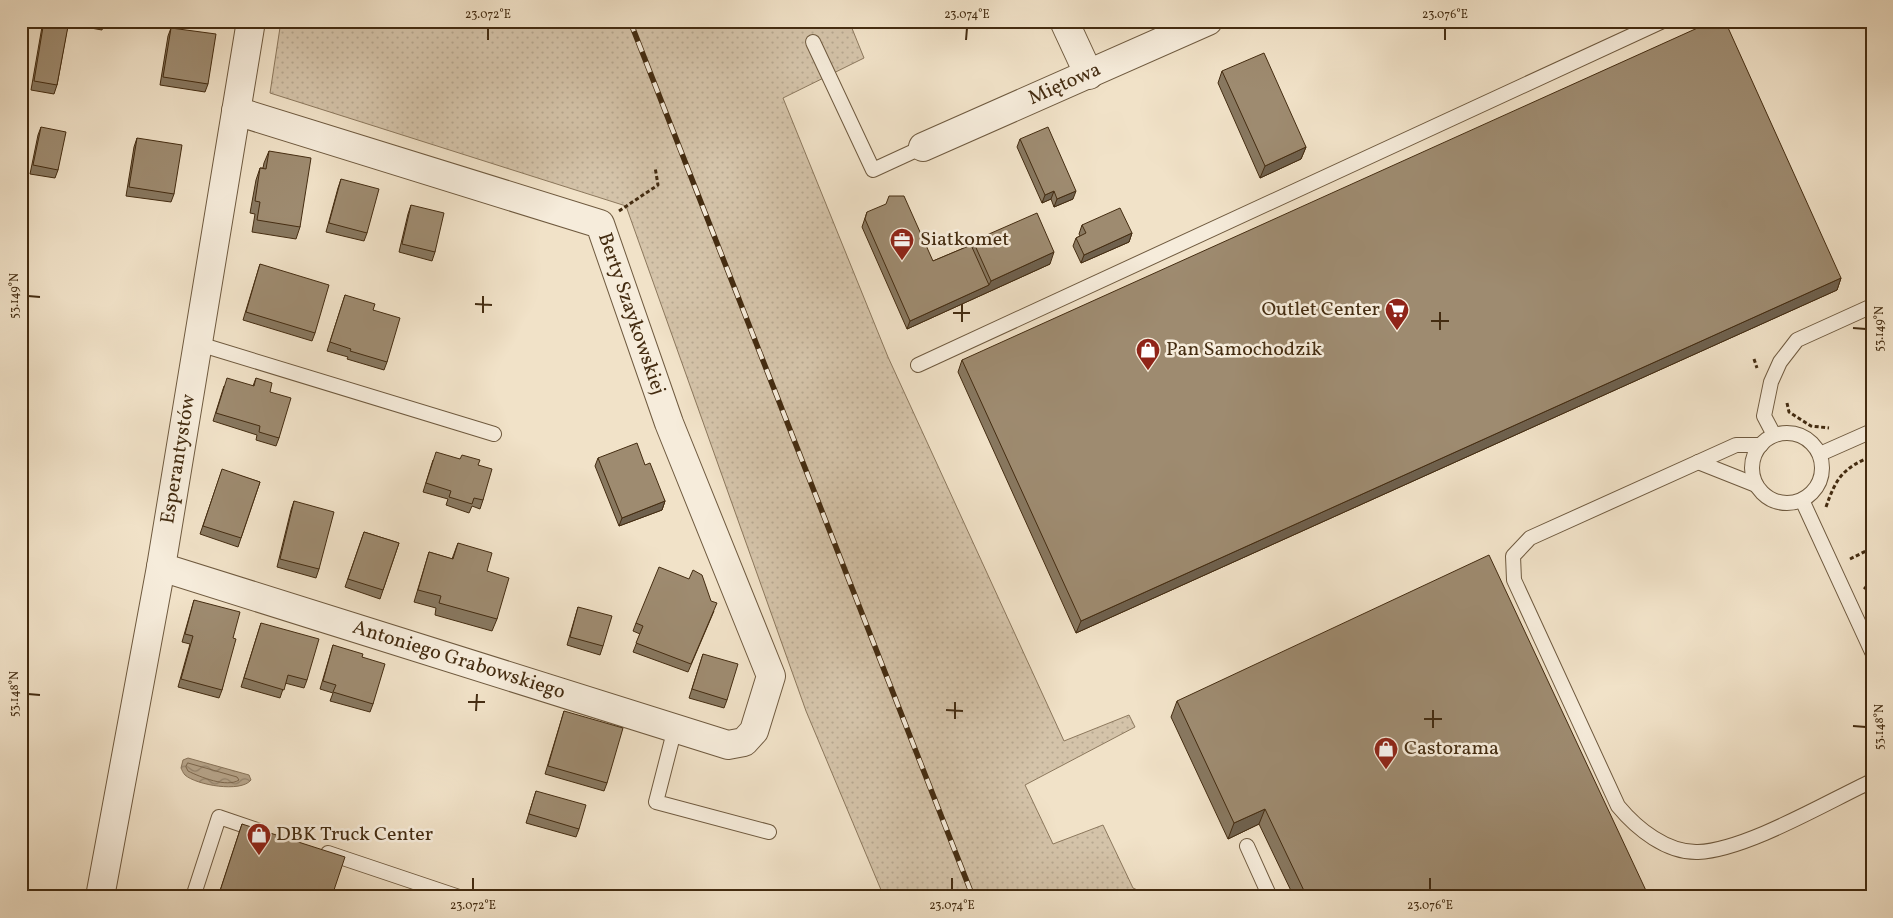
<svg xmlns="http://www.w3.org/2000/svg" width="1893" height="918" viewBox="0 0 1893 918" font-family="Vollkorn,serif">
	<defs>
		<pattern id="grass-dots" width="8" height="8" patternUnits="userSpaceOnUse" patternTransform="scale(1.25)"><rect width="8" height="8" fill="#d4c3a9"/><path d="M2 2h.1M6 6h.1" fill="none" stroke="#b7a890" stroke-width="1.8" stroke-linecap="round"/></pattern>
		<pattern id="water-waves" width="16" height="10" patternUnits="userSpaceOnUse" patternTransform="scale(1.25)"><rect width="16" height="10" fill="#b6a48a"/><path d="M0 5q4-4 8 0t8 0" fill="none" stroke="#96866f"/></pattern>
	</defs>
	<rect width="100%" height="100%" fill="#f1e2c8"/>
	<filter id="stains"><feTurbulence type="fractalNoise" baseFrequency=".004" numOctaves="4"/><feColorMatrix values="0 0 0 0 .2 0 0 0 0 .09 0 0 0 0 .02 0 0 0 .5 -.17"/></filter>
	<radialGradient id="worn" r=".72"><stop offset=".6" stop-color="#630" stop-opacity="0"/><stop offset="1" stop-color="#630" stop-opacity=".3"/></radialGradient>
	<polygon fill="url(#grass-dots)" stroke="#8c785d" points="281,21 849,21 864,58 783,98 888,357 1064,741 1129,715 1135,727 1025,785 1053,844 1103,825 1133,888 1153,897 884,897 806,711 626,206 270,93"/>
	<path fill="url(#water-waves)" stroke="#88745a" d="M188,758L249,775L251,780C241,793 196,785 185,775C183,773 182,770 181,768L183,760Z"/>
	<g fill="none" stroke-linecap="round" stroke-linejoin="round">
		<path stroke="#7d684e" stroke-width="1" d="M188,763L237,777L239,780C227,788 200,777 188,771L186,767Z"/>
		<defs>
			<g id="lane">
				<polyline points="813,42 873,170 923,147"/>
				<polyline points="199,344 494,434"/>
				<polyline points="918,365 1663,21"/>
				<circle cx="1787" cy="468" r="35"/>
				<polyline points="1774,435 1764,416 1771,382 1780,362 1797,340 1872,306"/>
				<path d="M1761,445H1736L1530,538L1513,556L1514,580L1618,806C1637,829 1667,853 1698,852C1746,850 1827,802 1872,781"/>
				<polyline points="1820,454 1872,431"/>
				<polyline points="1698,462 1756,485"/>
				<polyline points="1802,500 1872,652"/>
				<polyline points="675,728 656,802 769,832"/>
				<polyline points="1247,846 1270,897"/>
				<polyline points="328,853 459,897"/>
				<polyline points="193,897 219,817 260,831"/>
			</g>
			<g id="street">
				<polyline points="1064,21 1089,75"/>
				<path id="s1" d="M923,147L1208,21"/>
				<path id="s2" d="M161,567L728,745L744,742L754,731L771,676L669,423L600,224L236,111"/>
				<path id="s3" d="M100,897L161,567L251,21"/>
			</g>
		</defs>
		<use href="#lane" stroke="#6f5a3f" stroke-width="16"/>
		<use href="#street" stroke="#6f5a3f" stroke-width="30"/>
		<g stroke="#442c11" stroke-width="3" stroke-dasharray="4 2.5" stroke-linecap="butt">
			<polyline points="619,211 658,185 655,167"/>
			<polyline points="1754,359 1757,368"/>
			<polyline points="1787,403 1789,412 1811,426 1829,428"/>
			<path d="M1826,507C1836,478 1843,468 1872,456"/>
			<polyline points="1850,559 1872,548"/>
			<polyline points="1864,587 1872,594"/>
		</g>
		<use href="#lane" stroke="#f6ecdb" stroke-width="14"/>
		<use href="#street" stroke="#f6ecdb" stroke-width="28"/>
		<defs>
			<polyline id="rail" points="630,21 973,897"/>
		</defs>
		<use href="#rail" stroke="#442c11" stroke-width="5.5"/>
		<use href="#rail" stroke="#f6ecdb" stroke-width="4" stroke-dasharray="11" stroke-linecap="butt"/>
	</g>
	<g fill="#887860" stroke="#442c11">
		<polygon points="43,21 105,21 102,30 68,24 57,85 54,94 31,90"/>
		<polygon points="879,21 892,21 882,26"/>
		<polygon points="171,28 208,84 205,92 160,85 168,36"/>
		<polygon points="1222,71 1306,147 1301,159 1260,178 1218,83"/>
		<polygon points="41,127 58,170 55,178 30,174 38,135"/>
		<polygon points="137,138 174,194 171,202 126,196 134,147"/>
		<polygon points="1020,139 1073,199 1054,207 1051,199 1042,203 1017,147"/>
		<polygon points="269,151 300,227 296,239 252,232 255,214 250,213 256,180 260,168 263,168 264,163"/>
		<polygon points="341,179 367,233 364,241 326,232 338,188"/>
		<polygon points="411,205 435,252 432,261 399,252 408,214"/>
		<polygon points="867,212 933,261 971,245 973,241 1050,264 907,329 862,227"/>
		<polygon points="1082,225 1132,233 1129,242 1081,263 1073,246 1076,238 1080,236 1079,234"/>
		<polygon points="260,264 315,333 312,341 243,320"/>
		<polygon points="1841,278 1837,290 1076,633 958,372 962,360"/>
		<polygon points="345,295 373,310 387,362 384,370 347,359 348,357 327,351"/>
		<polygon points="256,378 279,438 276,446 256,440 257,435 213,421 224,386 253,386"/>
		<polygon points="598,458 645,465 665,501 662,510 619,526 595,466"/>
		<polygon points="433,460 478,465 483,500 480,509 472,506 469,513 446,505 448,499 423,492"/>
		<polygon points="222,470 260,482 238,547 200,534"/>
		<polygon points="294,501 319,569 316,578 277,567 291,510"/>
		<polygon points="364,532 399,543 380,599 345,587"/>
		<polygon points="458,543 487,571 497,619 492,631 435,615 436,608 414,602 429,552 452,559"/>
		<polygon points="194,600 233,638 222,690 219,698 178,687 190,644 182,642"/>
		<polygon points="578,607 603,646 600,655 567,645"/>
		<polygon points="714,611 688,672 633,652 640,634 633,631 636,623"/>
		<polygon points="261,623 307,680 304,688 285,683 280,698 241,687"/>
		<polygon points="333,645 362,657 373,704 370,712 330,701 333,693 320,689"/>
		<polygon points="703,654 727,700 724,708 689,698"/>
		<polygon points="1177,701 1649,897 1294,897 1259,824 1228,839 1171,717"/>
		<polygon points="564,711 607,783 604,791 545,774"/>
		<polygon points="536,791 579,829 576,837 526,823"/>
		<polygon points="242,824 334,890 357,897 218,897"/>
	</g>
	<g fill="#6f614e" stroke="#442c11">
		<polygon points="883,21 892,21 882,26"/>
		<polygon points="903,21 910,21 901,26"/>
		<polygon points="1306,147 1301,159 1260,178 1265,166"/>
		<polygon points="1054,191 1051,199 1042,203 1045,195"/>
		<polygon points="1076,191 1073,199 1054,207 1057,199"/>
		<polygon points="1132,233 1129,242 1081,263 1084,255"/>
		<polygon points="1054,252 1050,264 907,329 910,321 989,285 991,281"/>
		<polygon points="1841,278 1837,290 1076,633 1081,621"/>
		<polygon points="665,501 662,510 619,526 622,518"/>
		<polygon points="1265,809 1259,824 1228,839 1234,823"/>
	</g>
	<g fill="#9e8b70" stroke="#442c11">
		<polygon points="44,21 69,21 57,85 34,81"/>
		<polygon points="1713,21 1725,21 1841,278 1081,621 962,360"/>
		<polygon points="171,28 216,34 208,84 163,77"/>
		<polygon points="1264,53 1306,147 1265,166 1222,71"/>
		<polygon points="41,127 66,132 58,170 33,165"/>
		<polygon points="1048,127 1076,191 1057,199 1054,191 1045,195 1020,139"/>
		<polygon points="137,138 182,145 174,194 129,187"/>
		<polygon points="269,151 311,158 300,227 257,220 260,202 255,201 260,168 266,169"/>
		<polygon points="341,179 379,189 367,233 329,223"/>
		<polygon points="889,196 904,196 933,261 971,245 989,285 910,321 865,219 867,212 886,204"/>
		<polygon points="411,205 444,213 435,252 402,244"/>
		<polygon points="1120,208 1132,233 1084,255 1076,238 1086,233 1082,225"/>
		<polygon points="1037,213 1054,252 991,281 973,241"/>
		<polygon points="260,264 329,285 315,333 246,312"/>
		<polygon points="345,295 375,304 373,310 400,318 387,362 350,351 351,349 330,342"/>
		<polygon points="227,378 254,386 256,378 272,383 270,392 291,398 279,438 259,432 260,426 216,413"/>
		<polygon points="637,443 645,465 650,463 665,501 622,518 598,458"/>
		<polygon points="436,452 460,459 462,455 480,460 478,465 492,469 483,500 474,498 472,504 449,497 451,491 426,483"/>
		<polygon points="222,469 260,482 241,538 203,526"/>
		<polygon points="294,501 334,512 319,569 280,559"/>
		<polygon points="364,532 399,543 383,590 348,579"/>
		<polygon points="458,543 492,553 487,571 509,578 497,619 439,603 441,596 418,590 429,552 453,559"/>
		<polygon points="1489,555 1649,897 1307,897 1265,809 1234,823 1177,701"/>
		<polygon points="659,567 689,579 693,570 702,575 711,601 717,603 691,664 636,643 643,626 636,623"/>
		<polygon points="194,600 240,612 233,638 236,639 222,690 181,679 193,636 185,634"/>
		<polygon points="578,607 612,616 603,646 570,637"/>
		<polygon points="261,623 319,639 307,680 288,675 284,690 244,678"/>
		<polygon points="333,645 363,654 362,657 385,664 373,704 333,692 336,685 323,681"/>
		<polygon points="703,654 738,664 727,700 692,689"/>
		<polygon points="564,711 623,728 607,783 548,766"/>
		<polygon points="536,791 586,805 579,829 529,814"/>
		<polygon points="242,824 345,857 334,890 357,897 218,897"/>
	</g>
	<path fill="none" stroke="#442c11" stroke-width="2" d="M488,40V28M966,40L967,28M1445,40V28M28,296L40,297M475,304L492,305M483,313V296M953,313H970M1431,321H1449M962,322V304M1853,328L1866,329M1440,330V312M28,694L40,695M468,702H485M946,710L963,711M476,711L477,694M955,719V702M1424,719H1442M1853,726L1866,727M1433,728V710M473,890V878M952,890V878M1430,890V878"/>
	<defs>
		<symbol id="office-pin" viewBox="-11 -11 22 30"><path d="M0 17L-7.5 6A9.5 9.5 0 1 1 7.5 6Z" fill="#8f2418" stroke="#f6ecdb"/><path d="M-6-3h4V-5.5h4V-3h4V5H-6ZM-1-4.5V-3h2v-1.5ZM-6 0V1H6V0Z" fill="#fff"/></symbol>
		<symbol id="supermarket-pin" viewBox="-11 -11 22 30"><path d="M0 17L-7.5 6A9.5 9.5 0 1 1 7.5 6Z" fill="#8f2418" stroke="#f6ecdb"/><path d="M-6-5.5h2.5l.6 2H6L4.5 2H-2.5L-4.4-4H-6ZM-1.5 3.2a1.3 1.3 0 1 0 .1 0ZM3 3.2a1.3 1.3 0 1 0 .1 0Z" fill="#fff"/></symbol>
		<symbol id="shop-pin" viewBox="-11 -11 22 30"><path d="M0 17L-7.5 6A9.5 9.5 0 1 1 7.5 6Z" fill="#8f2418" stroke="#f6ecdb"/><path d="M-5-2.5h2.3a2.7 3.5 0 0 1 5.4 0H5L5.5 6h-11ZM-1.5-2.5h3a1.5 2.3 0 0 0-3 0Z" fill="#fff"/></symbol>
	</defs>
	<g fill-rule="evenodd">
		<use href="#office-pin" x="888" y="226" width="28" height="38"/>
		<use href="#supermarket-pin" x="1383" y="296" width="28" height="38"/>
		<use href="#shop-pin" x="1134" y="336" width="28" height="38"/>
		<use href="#shop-pin" x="1372" y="735" width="28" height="38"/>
		<use href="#shop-pin" x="245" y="821" width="28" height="38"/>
	</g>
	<g text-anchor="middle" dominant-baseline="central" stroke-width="5" stroke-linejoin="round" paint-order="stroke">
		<g font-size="20" fill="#442c11" stroke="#f6ecdb">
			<text stroke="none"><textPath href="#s1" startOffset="155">Miętowa</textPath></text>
			<text transform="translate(631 314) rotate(71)">Berty Szaykowskiej</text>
			<text stroke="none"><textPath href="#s3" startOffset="445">Esperantystów</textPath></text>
			<text stroke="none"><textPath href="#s2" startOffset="312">Antoniego Grabowskiego</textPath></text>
		</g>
		<g font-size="20" fill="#442c11" stroke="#f6ecdb" text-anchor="start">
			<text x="920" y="240">Siatkomet</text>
			<text x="1380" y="310" text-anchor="end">Outlet Center</text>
			<text x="1166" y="350">Pan Samochodzik</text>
			<text x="1404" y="749">Castorama</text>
			<text x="276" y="835">DBK Truck Center</text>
		</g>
	</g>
	<rect width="1893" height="918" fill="none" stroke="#f1e2c8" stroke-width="55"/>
	<rect x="28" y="28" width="1838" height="862" fill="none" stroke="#442c11" stroke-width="2"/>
	<g font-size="12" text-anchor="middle" fill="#442c11">
		<text x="488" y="18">23.072°E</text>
		<text x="967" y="18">23.074°E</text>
		<text x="1445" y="18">23.076°E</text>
		<text transform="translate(14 296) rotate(-90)" y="4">53.149°N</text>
		<text transform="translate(1879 329) rotate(-90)" y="4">53.149°N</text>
		<text transform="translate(14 694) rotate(-90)" y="4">53.148°N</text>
		<text transform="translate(1879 727) rotate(-90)" y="4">53.148°N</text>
		<text x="473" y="909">23.072°E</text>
		<text x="952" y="909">23.074°E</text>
		<text x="1430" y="909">23.076°E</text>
	</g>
	<rect width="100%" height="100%" filter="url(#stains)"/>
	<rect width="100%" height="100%" fill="url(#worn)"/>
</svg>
